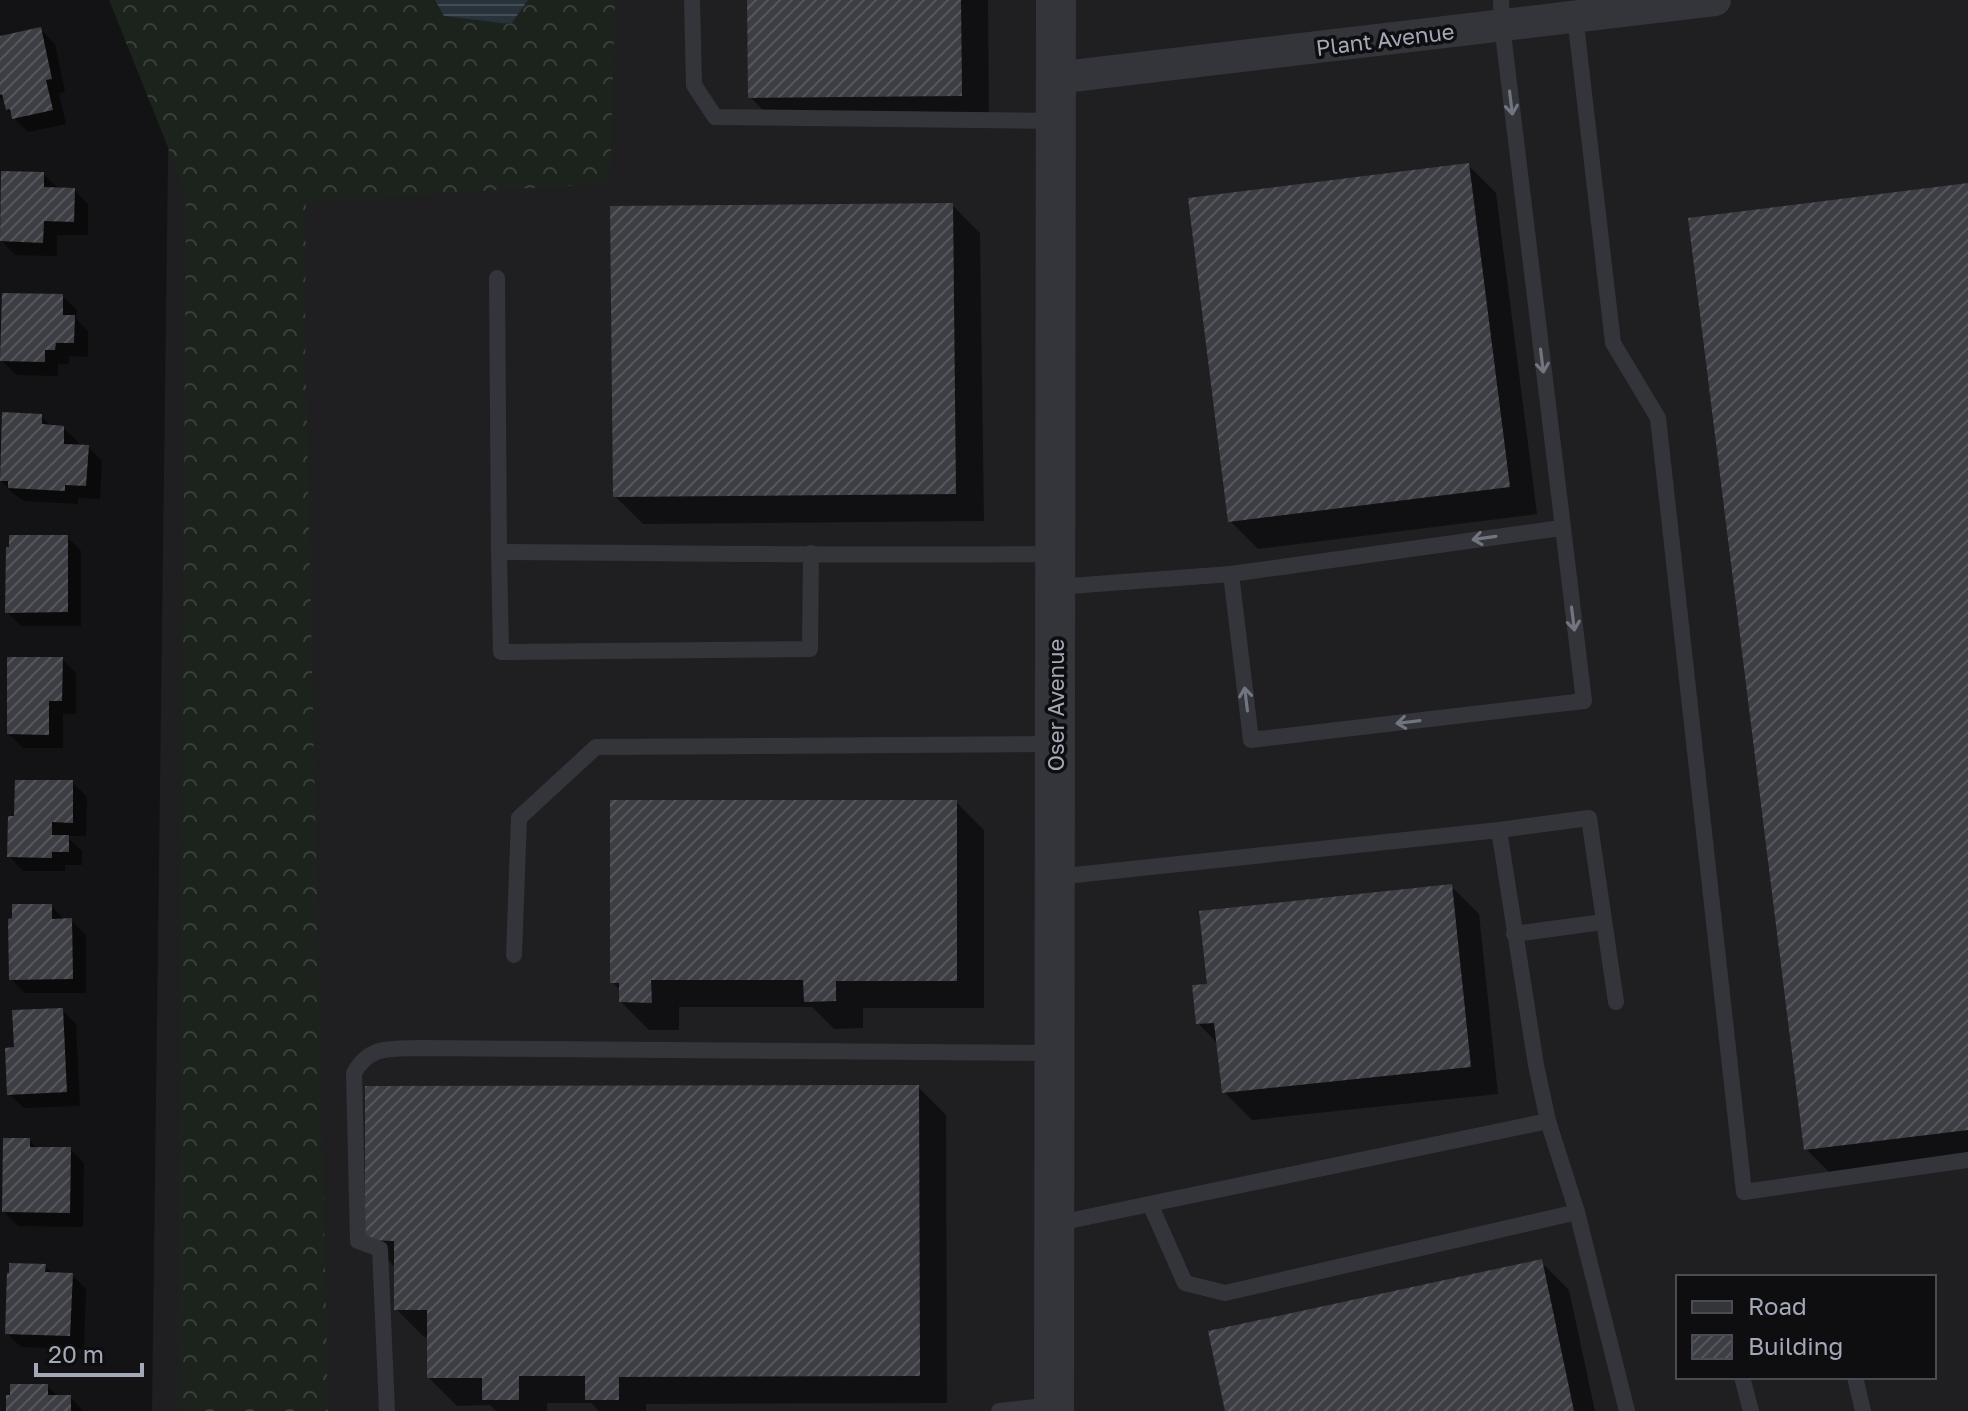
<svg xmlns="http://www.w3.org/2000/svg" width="1968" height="1411" viewBox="0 0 1968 1411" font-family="'Golos Text',sans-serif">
	<defs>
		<pattern id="forest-crowns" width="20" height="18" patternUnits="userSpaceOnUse" patternTransform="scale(2)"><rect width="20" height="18" fill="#1b231c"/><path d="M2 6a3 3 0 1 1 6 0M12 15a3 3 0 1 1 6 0" fill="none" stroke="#39403b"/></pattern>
		<pattern id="water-rules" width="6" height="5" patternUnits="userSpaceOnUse" patternTransform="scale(2)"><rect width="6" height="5" fill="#28323a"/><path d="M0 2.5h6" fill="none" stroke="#444d54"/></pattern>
		<pattern id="building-hatch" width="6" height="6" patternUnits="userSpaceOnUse" patternTransform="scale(2)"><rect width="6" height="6" fill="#3c3e43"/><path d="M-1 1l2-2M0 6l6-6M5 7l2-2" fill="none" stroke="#55575c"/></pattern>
	</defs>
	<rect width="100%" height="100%" fill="#131315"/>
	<path fill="#1f1f22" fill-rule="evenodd" d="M170,0H1968V1411H152ZM1678,1277H1934V1377H1678Z"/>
	<polygon fill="url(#forest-crowns)" points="109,0 435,0 444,16 510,24 528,0 615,0 610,183 306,202 305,337 328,1411 178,1411 186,192"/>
	<polygon fill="url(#water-rules)" points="435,0 528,0 511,24 444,16"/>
	<g fill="#0007">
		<polygon points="749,0 988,0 989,123 778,125 750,97"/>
		<polygon points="40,29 55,44 65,92 59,93 66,124 28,132 14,118 7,109 6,103 0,97 0,38"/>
		<polygon points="1468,165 1496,193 1537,514 1258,549 1230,521"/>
		<polygon points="43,174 58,188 74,190 88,204 88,235 57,235 57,256 15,255 1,240"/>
		<polygon points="1968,185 1968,1161 1834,1177 1806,1149"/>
		<polygon points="952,205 980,233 984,521 643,524 615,496"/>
		<polygon points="62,296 77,310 76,319 88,331 88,357 69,356 69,364 58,364 58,376 17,375 2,361"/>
		<polygon points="3,414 41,416 52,427 63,428 78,442 78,446 88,447 102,461 100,499 78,498 78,504 24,501 14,494 0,480"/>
		<polygon points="67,537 81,551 81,626 21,626 7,612"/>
		<polygon points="62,659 76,673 76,714 63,714 63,748 23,748 9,734"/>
		<polygon points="72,782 87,797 86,836 66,836 82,851 82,865 65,865 65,871 23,871 9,856 16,818"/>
		<polygon points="956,802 984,830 984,1008 863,1008 863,1028 834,1029 812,1007 679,1007 679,1030 649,1030 621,1002 621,991 612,982"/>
		<polygon points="1451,886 1479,914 1498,1094 1252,1120 1224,1092 1218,1044 1198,1023 1209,985"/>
		<polygon points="51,906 66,921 71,920 86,935 86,993 25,993 11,979"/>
		<polygon points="62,1010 76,1024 80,1106 24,1108 9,1094 16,1049"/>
		<polygon points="918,1087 946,1115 947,1403 646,1404 646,1411 599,1411 591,1403 547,1403 547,1411 496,1411 490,1405 457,1406 429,1378 429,1337 424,1337 396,1309 396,1268 367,1240"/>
		<polygon points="29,1140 38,1149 70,1149 84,1163 83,1227 18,1226 4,1212"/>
		<polygon points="1541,1262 1569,1290 1595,1411 1227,1411"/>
		<polygon points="45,1266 53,1274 72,1275 86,1289 84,1349 21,1347 7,1333"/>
		<polygon points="47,1386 59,1397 70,1397 83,1411 8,1411"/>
	</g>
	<g fill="url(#building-hatch)">
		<polygon points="747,0 961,0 962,96 748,98"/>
		<polygon points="41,27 52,79 46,80 53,110 12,119 10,109 6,110 2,94 0,95 0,36"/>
		<polygon points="1469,163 1510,487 1228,522 1188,198"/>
		<polygon points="1,171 44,172 44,187 75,188 74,222 44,221 43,243 0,241"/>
		<polygon points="1968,183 1968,1130 1804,1150 1688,218"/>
		<polygon points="953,203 956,494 613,497 610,206"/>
		<polygon points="2,293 63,294 63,315 75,315 74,343 56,343 55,350 45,350 45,362 0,361"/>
		<polygon points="2,412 42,414 42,424 64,426 64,444 89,445 86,486 65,485 65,491 8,488 8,481 0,481"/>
		<polygon points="9,535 68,535 68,612 5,613 6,547 9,547"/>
		<polygon points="7,657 63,657 62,701 49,701 49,735 7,734"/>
		<polygon points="15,780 73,780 73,823 52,822 52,835 69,835 69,852 52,852 52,858 7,857 8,816 14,816"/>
		<polygon points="610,800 957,800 957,981 836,981 836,1001 804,1002 803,980 651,980 652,1003 619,1002 619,983 610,983"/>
		<polygon points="1452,884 1471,1067 1222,1093 1214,1023 1196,1024 1192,985 1207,984 1199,911"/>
		<polygon points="12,904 52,904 52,919 72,918 73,979 9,980 8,919 12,918"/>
		<polygon points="63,1008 67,1092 7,1095 5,1048 14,1047 12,1010"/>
		<polygon points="919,1085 920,1376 619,1377 619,1400 585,1400 585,1376 519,1376 519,1400 482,1400 482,1378 427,1378 427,1310 394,1310 394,1241 365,1240 365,1086"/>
		<polygon points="3,1138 30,1138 30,1147 71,1147 70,1213 2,1212"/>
		<polygon points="1542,1259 1574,1411 1225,1411 1208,1331"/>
		<polygon points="9,1263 46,1264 45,1272 73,1273 70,1336 5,1334 7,1273 9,1273"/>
		<polygon points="10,1384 48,1384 48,1395 71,1395 71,1411 6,1411 6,1395 10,1395"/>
	</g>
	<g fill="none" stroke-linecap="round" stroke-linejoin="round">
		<g stroke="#34353a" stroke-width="16">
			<polyline points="692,0 694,85 715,117 1056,121"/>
			<polyline points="1575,16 1613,343 1658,418 1744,1192 1968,1160"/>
			<path d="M497,278L499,552C685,553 870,556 1055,554"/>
			<polyline points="499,552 501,652 810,649 811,553"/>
			<polyline points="1231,574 1561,528"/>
			<polyline points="1056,587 1231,574 1251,740 1584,701 1502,25 1501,0"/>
			<polyline points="1499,830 1589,818 1616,1002"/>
			<polyline points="1056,877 1499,830 1536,1065 1548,1121"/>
			<polyline points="1514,934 1603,922"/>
			<polyline points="514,955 519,818 596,747 1055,744"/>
			<polyline points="1150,1204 1185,1283 1225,1293 1577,1212"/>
			<polyline points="1054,1224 1548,1121 1577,1212 1627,1411"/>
			<polyline points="1742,1377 1751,1411"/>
			<polyline points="1855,1377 1863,1411"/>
			<path d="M387,1411L380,1249L358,1241L354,1073C370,1044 393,1049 422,1048L1054,1053"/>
			<polyline points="999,1411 1054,1405"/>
		</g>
		<polyline stroke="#34353a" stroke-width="32" points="1055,78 1715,0"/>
		<polyline stroke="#34353a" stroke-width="40" points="1054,1411 1056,0"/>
	</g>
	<defs><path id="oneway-shaft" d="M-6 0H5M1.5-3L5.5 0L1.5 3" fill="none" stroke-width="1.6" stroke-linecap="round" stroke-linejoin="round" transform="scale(2)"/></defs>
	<g stroke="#71757f">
		<use href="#oneway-shaft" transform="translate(1511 103) rotate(83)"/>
		<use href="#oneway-shaft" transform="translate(1542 361) rotate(83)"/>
		<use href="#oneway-shaft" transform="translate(1484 538) rotate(172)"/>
		<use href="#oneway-shaft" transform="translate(1573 619) rotate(83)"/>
		<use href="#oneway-shaft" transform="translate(1246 699) rotate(-97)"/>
		<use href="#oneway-shaft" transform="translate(1408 722) rotate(173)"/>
	</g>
	<g text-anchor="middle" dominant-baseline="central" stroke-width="7" stroke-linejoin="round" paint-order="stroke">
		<g font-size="22" fill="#a3a9b7" stroke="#0e0e10">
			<text transform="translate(1385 39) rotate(-7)">Plant Avenue</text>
			<text transform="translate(1055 705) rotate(-90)">Oser Avenue</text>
		</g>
	</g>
	<rect x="1676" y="1275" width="260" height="104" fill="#0e0e10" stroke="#4a4c53" stroke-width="2"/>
	<rect x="1692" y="1301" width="40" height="12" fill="#34353a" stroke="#4a4c53" stroke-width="2"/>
	<text x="1748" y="1315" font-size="24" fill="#a3a9b7">Road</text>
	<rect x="1692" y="1335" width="40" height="24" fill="url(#building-hatch)" stroke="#4a4c53" stroke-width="2"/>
	<text x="1748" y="1355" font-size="24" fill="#a3a9b7">Building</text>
	<path d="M36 1363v12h106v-12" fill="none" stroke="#a3a9b7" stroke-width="4"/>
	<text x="48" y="1363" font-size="24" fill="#a3a9b7" stroke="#0e0e10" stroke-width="6" paint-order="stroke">20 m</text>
</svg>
